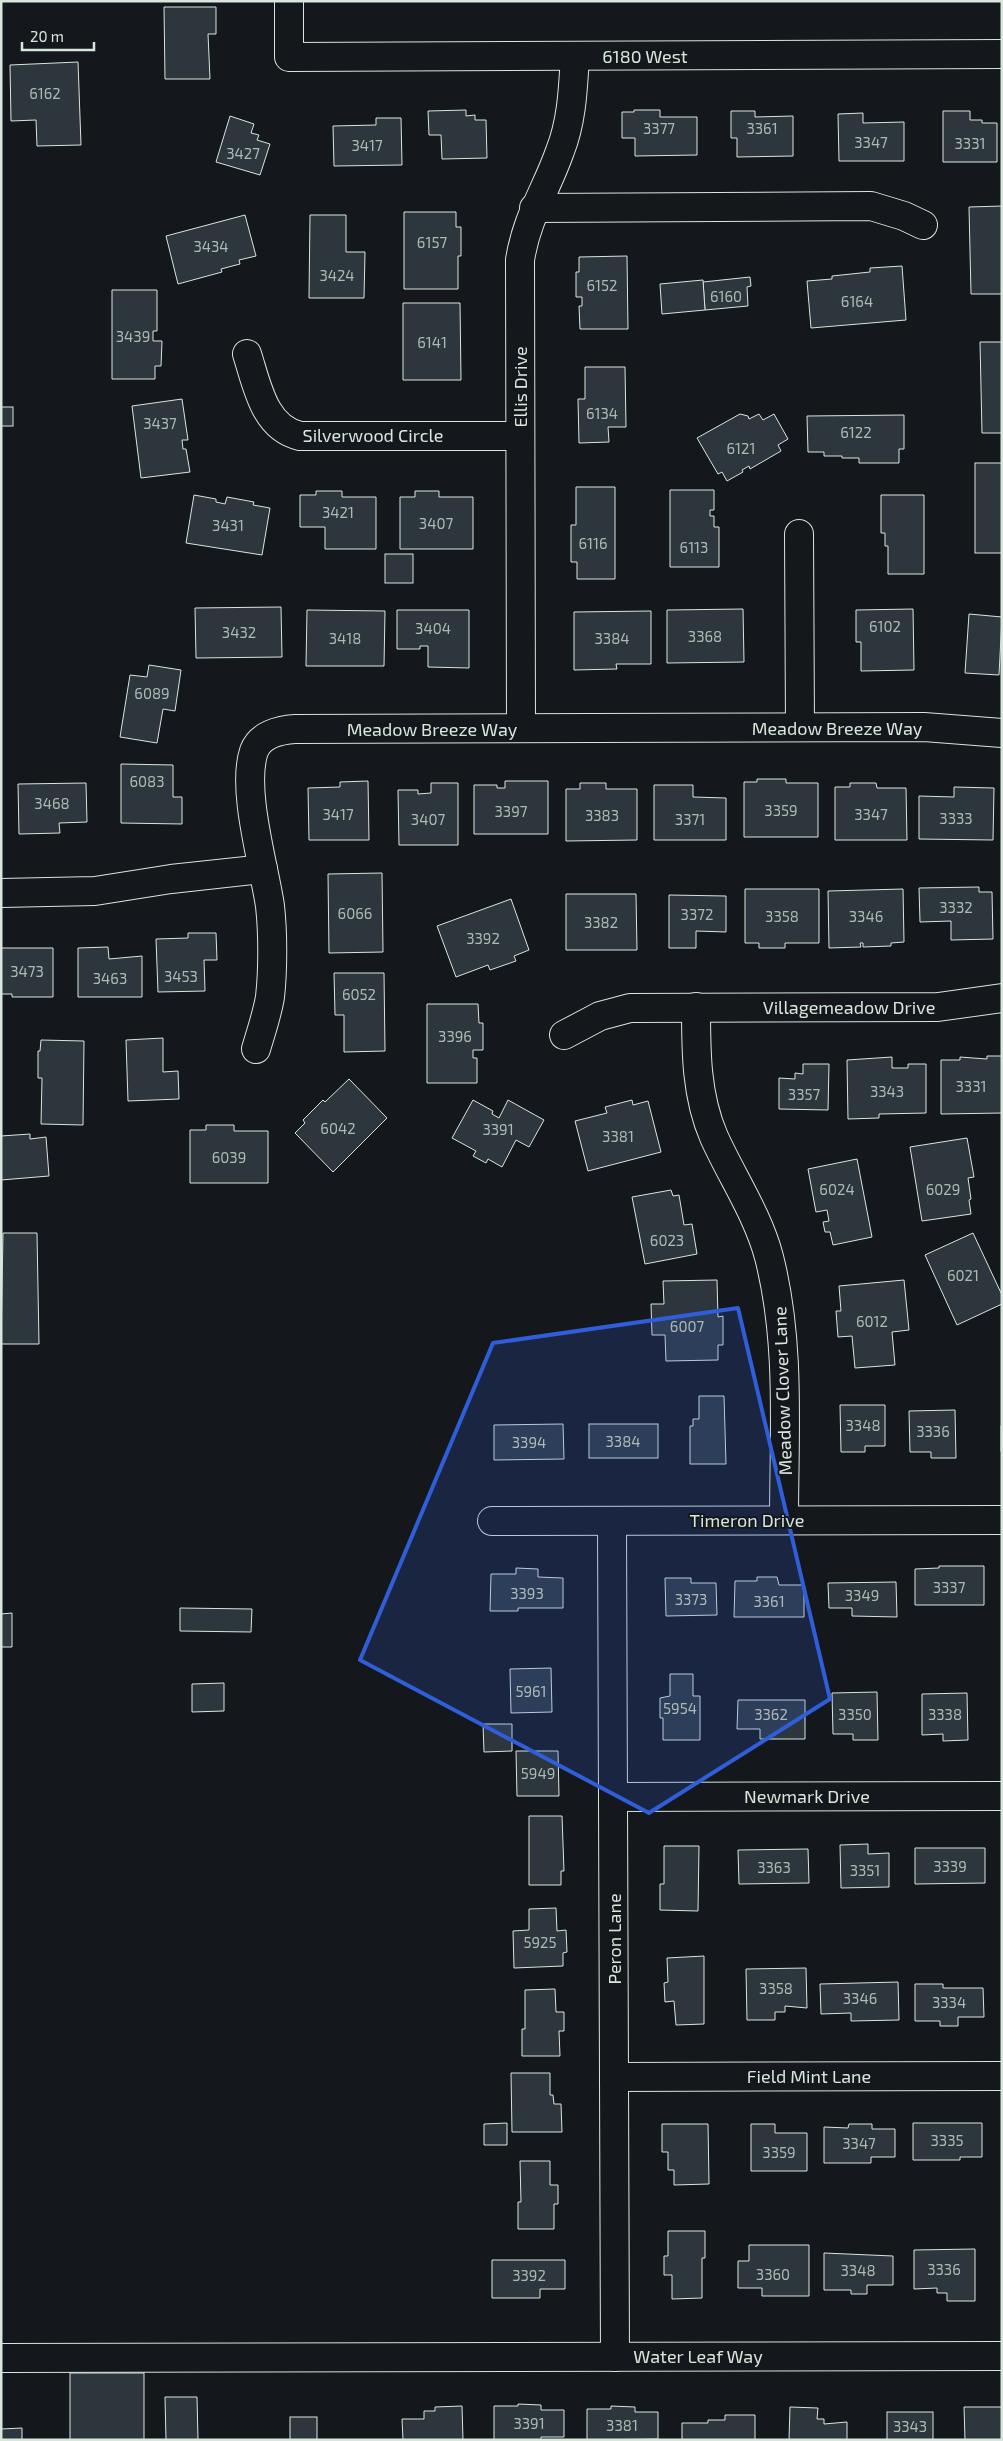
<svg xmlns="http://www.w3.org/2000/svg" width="1003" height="2441" viewBox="0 0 1003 2441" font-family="'Exo 2',sans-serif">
	<rect width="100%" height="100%" fill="#14181c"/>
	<g fill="#2c363c" stroke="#d8e6dc">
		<polygon points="164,7 216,7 216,34 208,34 210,79 165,79"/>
		<polygon points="78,62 81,145 37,146 36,120 11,121 10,65"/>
		<polygon points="466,110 466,116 475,115 475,120 486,120 487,158 442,159 441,135 429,135 428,111"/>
		<polygon points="634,110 660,110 660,117 697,117 697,155 635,156 635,138 622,138 622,112 634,112"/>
		<polygon points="731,111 755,111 755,117 793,116 793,156 737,157 737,138 731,138"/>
		<polygon points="943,111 970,111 970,120 982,120 982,123 997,123 997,162 943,162"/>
		<polygon points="863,113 863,123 904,122 904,161 839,161 838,114"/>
		<polygon points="230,116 254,124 251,133 259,135 257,140 270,144 260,175 216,162"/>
		<polygon points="376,118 401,118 402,165 334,166 333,126 376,125"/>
		<polygon points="1002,206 1002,294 971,294 969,207"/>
		<polygon points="404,212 456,212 456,227 461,227 461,256 458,256 458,289 404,289"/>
		<polygon points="245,215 256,256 239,260 240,264 221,269 222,272 178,284 166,236"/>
		<polygon points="310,215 346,215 346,252 365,252 364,298 309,298"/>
		<polygon points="627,256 628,329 580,329 579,306 582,306 582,297 576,297 576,272 579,272 579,257"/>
		<polygon points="902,266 906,320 811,328 807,281 832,279 832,276 870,272 870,268"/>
		<polygon points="750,277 751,286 747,287 748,306 705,310 703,282"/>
		<polygon points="703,280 705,310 662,314 660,284"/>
		<polygon points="112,290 157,290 157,331 153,331 153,341 162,341 161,366 155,366 155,379 112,379"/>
		<polygon points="403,303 460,303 461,380 403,380"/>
		<polygon points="980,342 1002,342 1002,433 982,433"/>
		<polygon points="585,367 625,367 626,427 608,427 609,442 579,443 578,399 585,399"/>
		<polygon points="182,399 188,440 182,440 183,449 186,449 190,472 141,478 132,406"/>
		<rect x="1" y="407" width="12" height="19"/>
		<polygon points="740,414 748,416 749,419 759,414 763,420 774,414 788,439 778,445 781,451 750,469 749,466 742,470 743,472 727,481 722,472 718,474 697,438"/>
		<polygon points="904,415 904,449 899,449 899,463 859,463 859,458 842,458 842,456 824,456 824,452 808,452 807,416"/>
		<rect x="975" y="463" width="27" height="90"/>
		<polygon points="576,487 615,487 615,579 577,579 577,562 571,562 571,525 576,525"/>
		<polygon points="670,490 714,490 714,510 710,510 710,516 714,516 714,527 719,527 719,567 670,567"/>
		<polygon points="316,491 342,491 342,497 376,497 376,549 325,549 325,527 300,527 300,495 316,495"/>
		<polygon points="415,491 439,491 439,497 473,497 473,549 400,549 400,497 415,497"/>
		<polygon points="194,495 216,499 216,502 225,504 227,497 254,502 253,505 270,508 262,555 186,543"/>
		<polygon points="881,495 924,495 924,574 888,574 888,546 885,546 885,533 881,533"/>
		<rect x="385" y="554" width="28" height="29"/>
		<polygon points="281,607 282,657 196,658 195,608"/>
		<polygon points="743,609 744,662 667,663 667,610"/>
		<polygon points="913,609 914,670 861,671 861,642 856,642 856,610"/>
		<polygon points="307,610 385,611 384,666 306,666"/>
		<polygon points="397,610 469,610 469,668 428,667 428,646 420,646 420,649 397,649"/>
		<polygon points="651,611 651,664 616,664 617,669 574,670 574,612"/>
		<polygon points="969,614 1002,617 999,675 965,673"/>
		<polygon points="149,665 181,670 175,711 163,709 157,743 120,737 130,675 147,677"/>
		<polygon points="121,764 173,765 173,797 182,797 182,824 121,823"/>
		<polygon points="757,779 786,779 786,783 818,783 818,837 744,837 744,782 757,782"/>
		<polygon points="368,781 369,840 309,840 308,788 340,787 340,782"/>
		<polygon points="505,781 548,781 548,834 474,834 474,785 497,785 497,788 505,788"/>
		<polygon points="86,783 87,822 59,823 60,833 19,834 18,784"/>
		<polygon points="431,783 458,783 458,845 399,845 398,790 418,790 418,794 431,793"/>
		<polygon points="580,783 606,783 606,789 637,789 637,840 566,841 566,789 580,789"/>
		<polygon points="850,783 876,783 877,788 906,788 907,840 835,840 835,787 850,787"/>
		<polygon points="654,785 693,785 693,797 726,798 726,840 654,840"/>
		<polygon points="954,787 994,788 993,840 919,839 919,796 954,797"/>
		<polygon points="382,873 383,952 329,953 328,874"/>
		<polygon points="979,887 979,892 992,892 993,939 951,940 951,921 920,922 919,888"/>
		<polygon points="745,889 819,889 819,943 785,943 785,948 759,948 759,943 745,943"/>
		<polygon points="903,889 904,942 891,943 891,946 863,947 863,943 860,943 861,947 829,948 828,891"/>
		<polygon points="566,894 636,894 637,950 566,950"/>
		<polygon points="669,895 726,896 726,932 696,931 696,948 669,948"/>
		<polygon points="511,899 529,950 514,956 516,961 490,970 488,965 456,977 437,926"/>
		<polygon points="188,933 216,933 217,960 204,960 205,991 158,992 156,939 188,938"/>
		<polygon points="108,947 109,959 142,956 142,997 78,997 78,948"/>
		<polygon points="1,948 53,948 53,997 12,997 12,994 1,994"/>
		<polygon points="334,973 384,973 385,1051 344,1052 344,1015 335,1015"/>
		<polygon points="427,1004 478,1004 479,1023 483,1023 483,1050 473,1050 473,1058 477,1058 477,1083 427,1083"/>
		<polygon points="163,1038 163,1072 178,1071 179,1099 128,1101 126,1040"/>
		<polygon points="41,1040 84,1041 83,1125 41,1124 42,1078 38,1078 38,1051 40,1051"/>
		<polygon points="987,1056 1002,1056 1002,1113 941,1114 941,1060 960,1060 960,1057 987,1059"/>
		<polygon points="892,1057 892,1068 908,1068 908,1064 926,1064 926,1113 879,1114 879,1118 848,1119 847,1060"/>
		<polygon points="803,1064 829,1064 828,1110 779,1109 779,1078 795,1079 795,1073 803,1074"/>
		<polygon points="349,1079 387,1118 333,1172 295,1133 305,1123 303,1120 323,1100 325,1102"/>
		<polygon points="473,1100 493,1111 492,1114 499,1118 508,1100 544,1120 529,1147 516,1140 502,1167 488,1159 486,1163 473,1156 476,1151 452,1138"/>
		<polygon points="632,1100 633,1105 648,1101 661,1152 588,1171 575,1121 607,1113 605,1107"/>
		<polygon points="206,1125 234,1125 234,1131 268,1131 268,1183 190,1183 190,1130 206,1130"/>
		<polygon points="30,1134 30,1139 46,1137 49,1176 1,1180 1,1136"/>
		<polygon points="967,1138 974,1177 968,1178 971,1199 969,1200 971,1214 922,1221 910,1147"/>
		<polygon points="857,1159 872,1237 833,1245 830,1232 825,1232 823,1222 829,1221 827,1210 816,1212 808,1169"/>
		<polygon points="671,1190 673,1196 679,1195 684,1225 692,1224 697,1254 645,1264 632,1197"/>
		<polygon points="3,1233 37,1233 39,1344 1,1344"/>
		<polygon points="973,1233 1002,1295 1002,1304 957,1325 925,1255"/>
		<polygon points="717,1280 718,1317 723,1316 723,1345 718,1345 718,1360 666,1361 665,1335 652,1335 651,1304 664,1304 663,1281"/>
		<polygon points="904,1280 909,1330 892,1332 895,1365 855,1368 852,1336 838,1337 836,1311 841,1311 839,1286"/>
		<polygon points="699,1396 724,1396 726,1464 690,1464 690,1426 693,1426 693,1419 699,1419"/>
		<polygon points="840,1405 885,1405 885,1446 865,1446 865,1452 841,1452"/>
		<polygon points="955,1410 956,1458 931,1458 931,1452 910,1452 909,1411"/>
		<polygon points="563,1424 564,1459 494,1460 494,1425"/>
		<rect x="589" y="1424" width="69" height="34"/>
		<rect x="1001" y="1426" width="1" height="25"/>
		<polygon points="939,1566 984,1566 984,1605 915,1605 915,1569 939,1568"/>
		<polygon points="516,1568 538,1569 538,1577 563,1578 563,1608 518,1608 518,1611 490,1611 491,1574 516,1574"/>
		<polygon points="757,1577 777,1577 779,1585 804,1585 804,1617 734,1617 735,1581 757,1581"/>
		<polygon points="665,1578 691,1578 691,1583 716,1583 717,1615 666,1616"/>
		<polygon points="896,1582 897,1617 852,1616 852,1608 829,1608 828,1583"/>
		<polygon points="180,1608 252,1609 251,1632 180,1631"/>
		<polygon points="12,1613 12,1647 1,1647 1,1614"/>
		<polygon points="551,1668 552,1712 511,1713 510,1669"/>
		<polygon points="670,1674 693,1674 693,1696 700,1696 700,1740 663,1740 663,1718 660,1718 660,1698 670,1696"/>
		<polygon points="224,1683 224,1711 192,1712 192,1684"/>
		<polygon points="877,1692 878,1740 853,1740 853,1734 833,1734 832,1693"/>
		<polygon points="967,1693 968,1740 943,1741 943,1734 922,1735 922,1694"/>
		<polygon points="738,1700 805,1700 805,1739 760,1739 760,1729 737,1729"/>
		<polygon points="483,1724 512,1724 512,1751 484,1752"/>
		<polygon points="516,1751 558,1751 559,1796 517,1796"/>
		<polygon points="529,1816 562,1816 564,1871 561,1871 561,1885 529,1885"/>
		<polygon points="868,1844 868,1854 889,1853 889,1887 841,1888 840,1845"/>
		<polygon points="664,1846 699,1846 698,1911 660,1910 660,1884 664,1884"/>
		<polygon points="915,1848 985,1848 985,1883 915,1884"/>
		<polygon points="808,1849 809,1883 739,1884 738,1850"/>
		<polygon points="556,1908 557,1931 566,1930 567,1952 563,1953 563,1966 514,1968 513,1931 529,1930 529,1909"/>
		<polygon points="704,1956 704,2024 676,2025 674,2001 665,2002 664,1983 668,1982 667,1958"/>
		<polygon points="806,1968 807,2008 785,2006 785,2012 775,2012 775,2020 747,2020 746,1969"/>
		<polygon points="898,1982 899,2020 851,2021 851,2013 821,2014 820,1984"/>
		<polygon points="915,1984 943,1984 943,1988 983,1988 984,2017 958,2017 958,2026 940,2026 940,2021 915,2021"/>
		<polygon points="555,1989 556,2012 564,2012 564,2031 559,2031 560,2056 522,2056 522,2029 525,2029 525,1990"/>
		<polygon points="511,2073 550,2073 550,2095 553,2095 554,2104 561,2104 562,2132 512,2132"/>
		<polygon points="507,2123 507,2145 484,2145 484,2124"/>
		<polygon points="913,2123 982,2123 982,2157 960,2157 960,2160 913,2160"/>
		<polygon points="662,2124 708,2124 709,2184 674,2185 674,2170 668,2170 668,2152 662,2152"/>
		<polygon points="751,2124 775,2124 775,2133 807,2133 807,2171 751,2171"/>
		<polygon points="849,2124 872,2124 872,2129 895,2129 895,2157 871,2157 871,2163 824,2163 824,2127 848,2128"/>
		<polygon points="520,2161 550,2161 550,2185 558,2185 558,2204 554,2204 554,2229 518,2229 518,2202 521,2202"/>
		<polygon points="668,2231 705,2231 705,2258 702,2258 702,2298 672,2299 672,2275 664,2275 664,2256 668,2256"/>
		<polygon points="749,2245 809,2245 809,2296 762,2296 762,2288 738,2288 738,2261 749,2261"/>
		<polygon points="975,2249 975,2301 947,2301 947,2293 937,2293 937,2288 914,2289 914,2250"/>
		<polygon points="824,2253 893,2256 893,2285 867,2285 867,2294 851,2294 851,2290 824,2290"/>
		<polygon points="492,2260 565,2260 565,2289 540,2289 540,2298 492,2298"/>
		<rect x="70" y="2373" width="74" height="67"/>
		<polygon points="165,2397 197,2397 198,2440 166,2440"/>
		<polygon points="518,2404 541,2405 541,2410 564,2410 564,2437 541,2437 541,2440 494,2440 494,2406 518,2406"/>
		<polygon points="462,2406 463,2440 403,2440 402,2419 424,2419 424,2411 435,2411 435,2407"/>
		<polygon points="611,2406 635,2407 635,2412 658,2412 658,2439 587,2440 587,2409 611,2409"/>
		<polygon points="790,2407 818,2408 817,2419 824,2419 824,2424 847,2422 847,2440 789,2440"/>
		<polygon points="964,2407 1002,2407 1002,2440 965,2440"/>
		<rect x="887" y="2412" width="46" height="28"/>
		<polygon points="725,2415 755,2415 755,2440 682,2440 682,2423 708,2423 708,2420 725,2420"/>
		<rect x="290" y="2417" width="27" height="23"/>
		<polygon points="22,2428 22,2440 1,2440 1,2429"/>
	</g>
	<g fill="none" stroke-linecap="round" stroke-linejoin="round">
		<defs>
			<g id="minor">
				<polyline points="289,1 289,57 1002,54"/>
				<polyline points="534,208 871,206 904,216 923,225"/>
				<path d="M247,354C257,385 264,428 300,436H520"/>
				<polyline points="799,534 800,727"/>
				<path d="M521,728L520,260C527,216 546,191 560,151C572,121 573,88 575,56"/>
				<polyline points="1,893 95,891 171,879 263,869"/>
				<path d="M696,1007C696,1051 696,1096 714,1137C732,1177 758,1215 769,1257C791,1343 784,1433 784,1520"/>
				<polyline points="564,1035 600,1016 630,1008 938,1007 1002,998"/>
				<path d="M256,1049C261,1032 267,1015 270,997C273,970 273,933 270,906C264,865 241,789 254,751C260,735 279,730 295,729L924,727L1002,733"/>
				<polyline points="492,1521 1002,1520"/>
				<polyline points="612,1521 615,2357"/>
				<polyline points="613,1797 1002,1796"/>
				<polyline points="615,2077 1002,2076"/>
				<polyline points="1,2358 1002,2356"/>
			</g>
		</defs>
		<use href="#minor" stroke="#d8e6dc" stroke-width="30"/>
		<use href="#minor" stroke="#14181c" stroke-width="28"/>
	</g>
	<path fill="#305dd8" fill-opacity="0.2" stroke="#305dd8" stroke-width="4" stroke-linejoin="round" d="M738,1308L830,1699L649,1813L360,1660L493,1343Z"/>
	<g text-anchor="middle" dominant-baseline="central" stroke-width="4" stroke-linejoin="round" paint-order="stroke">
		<g font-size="15" fill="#adbab4">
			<text x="45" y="93">6162</text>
			<text x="659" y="128">3377</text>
			<text x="762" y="128">3361</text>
			<text x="871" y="142">3347</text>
			<text x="970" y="143">3331</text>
			<text x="367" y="145">3417</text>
			<text x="243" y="153">3427</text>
			<text x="432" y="242">6157</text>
			<text x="211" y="246">3434</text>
			<text x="337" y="275">3424</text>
			<text x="602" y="285">6152</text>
			<text x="726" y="296">6160</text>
			<text x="857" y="301">6164</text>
			<text x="133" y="336">3439</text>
			<text x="432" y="342">6141</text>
			<text x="602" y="413">6134</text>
			<text x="160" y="423">3437</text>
			<text x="856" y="432">6122</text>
			<text x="741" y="448">6121</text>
			<text x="338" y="512">3421</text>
			<text x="436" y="523">3407</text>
			<text x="228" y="525">3431</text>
			<text x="593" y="543">6116</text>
			<text x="694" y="547">6113</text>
			<text x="885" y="626">6102</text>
			<text x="433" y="628">3404</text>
			<text x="239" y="632">3432</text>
			<text x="705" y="636">3368</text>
			<text x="345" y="638">3418</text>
			<text x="612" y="638">3384</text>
			<text x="152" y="693">6089</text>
			<text x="147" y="781">6083</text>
			<text x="52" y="803">3468</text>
			<text x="781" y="810">3359</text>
			<text x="511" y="811">3397</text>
			<text x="338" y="814">3417</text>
			<text x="871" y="814">3347</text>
			<text x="602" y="815">3383</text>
			<text x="956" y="818">3333</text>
			<text x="428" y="819">3407</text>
			<text x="690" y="819">3371</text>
			<text x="956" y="907">3332</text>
			<text x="355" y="913">6066</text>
			<text x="697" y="914">3372</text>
			<text x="782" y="916">3358</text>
			<text x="866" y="916">3346</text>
			<text x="601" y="922">3382</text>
			<text x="483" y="938">3392</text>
			<text x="27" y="971">3473</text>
			<text x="181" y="976">3453</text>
			<text x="110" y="978">3463</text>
			<text x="359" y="994">6052</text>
			<text x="455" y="1036">3396</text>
			<text x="971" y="1086">3331</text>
			<text x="887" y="1091">3343</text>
			<text x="804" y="1094">3357</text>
			<text x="338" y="1128">6042</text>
			<text x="498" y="1129">3391</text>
			<text x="618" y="1136">3381</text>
			<text x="229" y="1157">6039</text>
			<text x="837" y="1189">6024</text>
			<text x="943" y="1189">6029</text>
			<text x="667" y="1240">6023</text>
			<text x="963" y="1275">6021</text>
			<text x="872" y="1321">6012</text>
			<text x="687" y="1326">6007</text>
			<text x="863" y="1425">3348</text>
			<text x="933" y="1431">3336</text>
			<text x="623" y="1441">3384</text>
			<text x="529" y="1442">3394</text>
			<text x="949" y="1587">3337</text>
			<text x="527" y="1593">3393</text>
			<text x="862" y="1595">3349</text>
			<text x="691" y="1599">3373</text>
			<text x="769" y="1601">3361</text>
			<text x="531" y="1691">5961</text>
			<text x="680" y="1708">5954</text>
			<text x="771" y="1714">3362</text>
			<text x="855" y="1714">3350</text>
			<text x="945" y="1714">3338</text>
			<text x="538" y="1773">5949</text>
			<text x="950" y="1866">3339</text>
			<text x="774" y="1867">3363</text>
			<text x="865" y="1870">3351</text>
			<text x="540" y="1942">5925</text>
			<text x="776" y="1988">3358</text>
			<text x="860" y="1998">3346</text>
			<text x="949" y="2002">3334</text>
			<text x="947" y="2140">3335</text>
			<text x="859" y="2143">3347</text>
			<text x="779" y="2152">3359</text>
			<text x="944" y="2269">3336</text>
			<text x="858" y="2270">3348</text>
			<text x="773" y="2274">3360</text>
			<text x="529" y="2275">3392</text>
			<text x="529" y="2423">3391</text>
			<text x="622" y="2425">3381</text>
			<text x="910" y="2426">3343</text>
		</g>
		<g font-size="18" fill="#d8e6dc" stroke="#14181c">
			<text x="645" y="56">6180 West</text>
			<text transform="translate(520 387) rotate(-90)">Ellis Drive</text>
			<text x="373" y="435">Silverwood Circle</text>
			<text x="837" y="728">Meadow Breeze Way</text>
			<text x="432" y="729">Meadow Breeze Way</text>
			<text x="849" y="1007">Villagemeadow Drive</text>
			<text transform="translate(782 1391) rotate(-92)">Meadow Clover Lane</text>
			<text x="747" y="1520">Timeron Drive</text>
			<text x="807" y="1796">Newmark Drive</text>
			<text transform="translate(614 1939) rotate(-90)">Peron Lane</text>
			<text x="809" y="2076">Field Mint Lane</text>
			<text x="698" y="2356">Water Leaf Way</text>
		</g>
	</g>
	<rect width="1003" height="2441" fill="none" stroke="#d8e6dc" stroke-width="5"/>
	<path d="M22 42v8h72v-8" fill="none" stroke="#d8e6dc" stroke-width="2.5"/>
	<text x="30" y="42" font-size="15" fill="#d8e6dc" stroke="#14181c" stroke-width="4" paint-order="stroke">20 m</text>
</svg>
